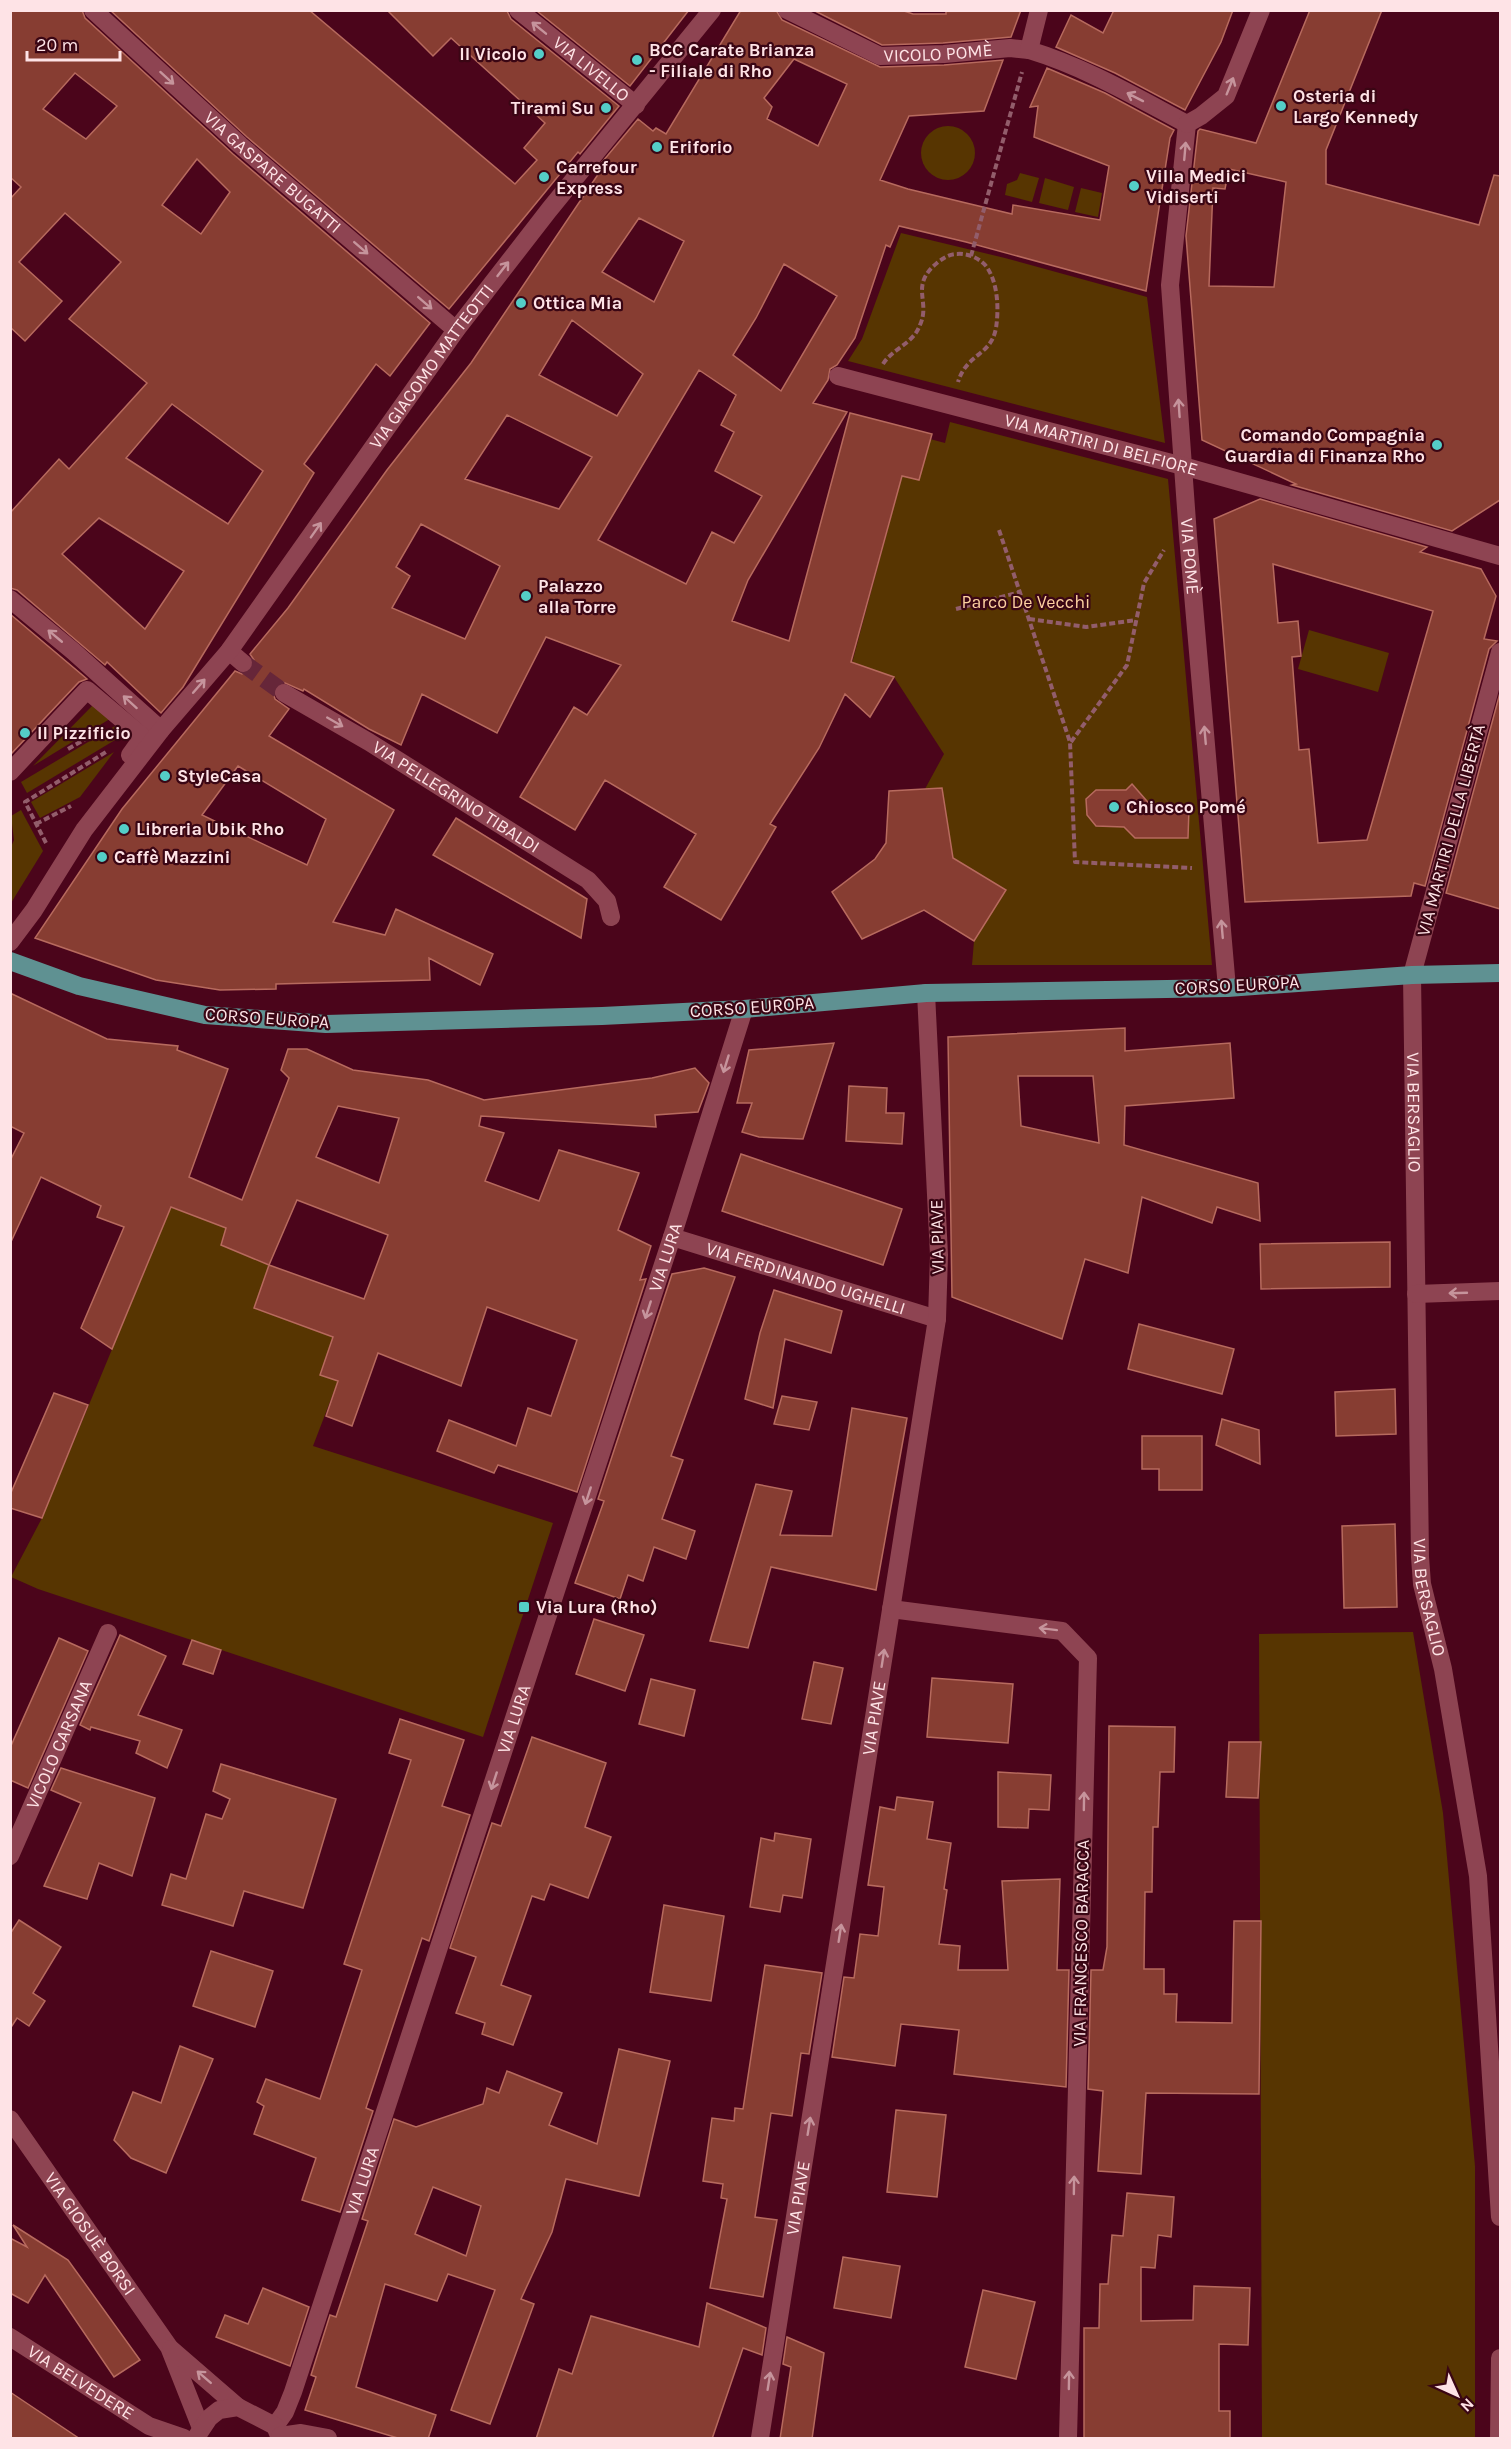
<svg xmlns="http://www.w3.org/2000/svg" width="1511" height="2449" viewBox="0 0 1511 2449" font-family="Karla,sans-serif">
	<rect width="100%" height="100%" fill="#4b051b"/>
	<g fill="#573501">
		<circle cx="948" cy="153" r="27"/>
		<polygon points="1020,173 1039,178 1032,202 1005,195 1007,184 1017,180"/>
		<polygon points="1045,178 1074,187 1068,210 1039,203"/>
		<polygon points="1081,188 1102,193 1098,217 1075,212"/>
		<polygon points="901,233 1005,258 1147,297 1165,443 848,361 862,339"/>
		<polygon points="950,422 1168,479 1212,965 972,965 974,941 1006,890 953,858 942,789 925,789 944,754 894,677 852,663 902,476 919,480 930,439 945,443"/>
		<polygon points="1309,630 1389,653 1378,692 1298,669"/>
		<polygon points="96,702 113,717 33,766"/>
		<polygon points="120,723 127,729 125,734 27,793 21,782"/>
		<polygon points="114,752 80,797 40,818 31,802"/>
		<polygon points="21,810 43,851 11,903 11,847 14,840 11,816"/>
		<polygon points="171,1207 226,1228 221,1245 269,1265 254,1308 333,1337 338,1381 313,1446 553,1523 483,1737 38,1589 11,1577 42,1518"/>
		<polygon points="1413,1632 1443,1813 1475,2166 1475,2438 1262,2438 1259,1634"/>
	</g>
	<g fill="#873d32" stroke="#b76a5e" stroke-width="1.5" fill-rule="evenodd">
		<path d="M10,10H82L85,18L233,154L430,323L390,376L376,364L304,464L314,473L183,687L161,713L107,662L105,665L17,590L10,588V513L59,459L69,469L147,383L69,319L121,262L65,213L19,262L62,301L25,341L10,327V199L21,187L10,177ZM75,73L117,106L86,139L43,109ZM197,159L230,192L201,234L162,205ZM172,404L263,471L228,524L126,458ZM99,518L184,571L145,629L62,554Z"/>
		<polygon points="110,10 309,10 515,184 537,160 524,148 545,123 451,38 433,56 387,10 507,11 511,19 619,106 580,154 578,152 449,309 247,137"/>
		<polygon points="689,10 630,86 537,11 615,11"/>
		<path d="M741,10H776L782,20L880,67L944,65L1003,60L984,111L909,116L880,180L908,189L1012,214L1013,205L1100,220L1109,166L1034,137L1038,106L1030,107L1047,68L1105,93L1174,130L1170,138L1146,291L966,242L899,226L890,247L886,245L855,338L837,365L830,369L828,380L813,403L847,412L748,580L732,621L789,641L850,413L932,434L919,480L902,476L851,662L894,677L870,717L845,694L819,748L770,824L776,827L721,920L664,887L696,834L605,780L575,830L520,797L574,707L587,715L621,665L546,637L497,733L422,694L401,745L369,729L304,689L303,691L283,682L275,687L273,692L275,699L289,709L269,736L394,810L333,922L385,935L396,909L493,954L480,985L429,958L430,980L276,984V989L220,990L156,980L35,938L122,809L235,671L242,674L252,670L254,660L250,654L288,608L387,470L471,363L601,170L598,167L638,119L653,131L656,128L666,134ZM794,59L847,84L818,146L767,119L772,107L764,98ZM639,218L684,241L654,302L602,272ZM784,264L837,296L781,391L733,355L756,318ZM572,320L643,374L617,416L539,375ZM699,370L736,395L721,425L734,432L715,471L762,496L734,543L712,532L686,584L598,540ZM507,415L592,457L559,509L465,479ZM421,524L500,566L465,639L392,608L410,576L396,567ZM238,766L326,819L307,865L202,815Z"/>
		<polygon points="813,10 901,10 913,14 946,14 946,10 1021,10 1011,37 943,43 882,45"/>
		<polygon points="1114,10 1233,10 1221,42 1185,110 1115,73 1056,47 1071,15 1103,33"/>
		<path d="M1310,10H1382L1326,150V184L1479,225L1494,175L1500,176V500L1452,531L1292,485L1296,484L1202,440L1186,236L1198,131L1200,129L1256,143ZM1229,169L1286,182L1274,287L1209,286L1213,188L1225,189Z"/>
		<path d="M1260,499L1427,547L1420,552L1481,569L1496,596L1484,639L1497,641L1489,649L1425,886L1414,883L1411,896L1245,902L1214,519ZM1273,564L1433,611L1367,840L1318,843L1309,749L1299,750L1292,657L1301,656L1298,621L1278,623Z"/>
		<polygon points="10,614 87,679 79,682 10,755"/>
		<polygon points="1500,693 1500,909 1446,893"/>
		<polygon points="1132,784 1153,808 1189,808 1188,838 1135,838 1124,827 1096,826 1087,815 1086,799 1096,790 1126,790"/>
		<polygon points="942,788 953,858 1006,890 974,941 924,910 862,939 832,892 875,859 886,843 889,791"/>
		<polygon points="456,818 587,899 581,938 433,855"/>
		<path d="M10,993L107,1039L178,1046L177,1050L228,1069L189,1177L242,1200L289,1078L281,1070L288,1049H307L353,1070L428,1080L484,1100L652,1078L695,1068L709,1083L698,1112L655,1115L656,1127L481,1116L479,1126L504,1133L485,1181L539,1201L559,1150L639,1173L618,1230L651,1246L640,1280L646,1279L577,1492L498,1465L494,1473L437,1451L449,1420L516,1446L528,1408L551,1416L577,1340L487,1307L461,1386L378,1353L352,1426L326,1416L338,1381L320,1375L333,1337L254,1308L269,1265L221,1245L226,1228L171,1207L112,1349L81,1328L124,1227L97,1217L101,1206L41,1177L10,1244V1161L24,1133L10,1126ZM338,1106L399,1118L379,1183L316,1157ZM297,1200L388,1235L364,1299L269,1265Z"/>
		<path d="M1125,1028V1051L1230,1043L1234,1098L1125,1106L1124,1145L1258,1183L1260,1221L1217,1207L1212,1223L1142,1197L1128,1273L1085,1259L1062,1339L952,1297L948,1037ZM1018,1076H1093L1099,1143L1021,1126Z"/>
		<polygon points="834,1043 803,1139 759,1137 742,1132 752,1103 737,1103 749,1050"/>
		<polygon points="849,1086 887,1088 886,1113 904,1113 902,1144 846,1141"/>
		<polygon points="741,1154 902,1209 883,1265 722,1211"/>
		<polygon points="1390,1242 1390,1287 1261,1289 1260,1244"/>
		<polygon points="704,1268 735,1277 671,1456 683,1460 662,1519 695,1531 686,1559 654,1547 643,1581 628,1575 620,1599 575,1583 604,1501 598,1499 672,1274"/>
		<polygon points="774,1290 842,1311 831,1353 785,1339 773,1408 745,1399 760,1333"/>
		<polygon points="1139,1324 1234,1349 1222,1394 1128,1369"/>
		<polygon points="1395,1389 1396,1434 1336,1436 1335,1392"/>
		<polygon points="54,1393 88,1405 42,1518 10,1508 10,1495"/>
		<polygon points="782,1396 817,1402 809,1430 774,1424"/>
		<polygon points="852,1408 907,1418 876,1590 771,1567 748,1648 710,1641 756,1484 792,1491 780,1535 832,1536"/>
		<polygon points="1222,1419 1259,1430 1260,1464 1216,1445"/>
		<polygon points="1142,1436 1202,1436 1202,1490 1159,1490 1159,1469 1142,1469"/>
		<polygon points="1395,1524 1397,1607 1344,1608 1342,1526"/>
		<polygon points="594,1619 644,1635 625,1691 576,1674"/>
		<polygon points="120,1635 166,1656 138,1715 182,1730 167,1768 136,1753 140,1741 91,1727 90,1730 80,1725"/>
		<polygon points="59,1638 88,1651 28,1788 10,1780 10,1748"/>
		<polygon points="192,1640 221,1650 213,1674 183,1664"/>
		<polygon points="814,1662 843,1668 831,1724 802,1719"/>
		<polygon points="932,1678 1013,1684 1008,1743 927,1737"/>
		<polygon points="651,1679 695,1690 684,1736 639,1724"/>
		<polygon points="400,1719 464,1740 442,1806 470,1815 429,1941 422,1938 366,2108 373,2111 340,2212 302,2200 316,2158 254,2134 264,2106 257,2102 266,2079 320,2099 362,1970 344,1964 411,1760 389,1753"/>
		<polygon points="1109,1726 1175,1727 1174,1772 1160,1772 1158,1827 1153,1827 1152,1892 1145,1892 1144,1969 1164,1969 1164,1994 1177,1994 1176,2022 1232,2023 1234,1921 1261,1921 1259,2094 1146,2093 1141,2174 1098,2171 1103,2091 1088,2089 1091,1970 1103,1970 1107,1947"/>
		<polygon points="532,1737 606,1763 585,1827 611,1837 588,1898 550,1884 544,1900 532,1896 501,1985 531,1996 513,2045 482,2034 485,2023 456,2013 476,1957 450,1948 492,1823 501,1826"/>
		<polygon points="1229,1742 1261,1742 1258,1798 1226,1797"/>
		<polygon points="221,1764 336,1799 303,1908 244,1891 233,1926 162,1905 171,1874 186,1879 206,1814 222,1819 230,1799 213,1791"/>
		<polygon points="61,1768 155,1798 132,1876 99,1863 87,1899 44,1886 81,1803 51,1790"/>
		<polygon points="998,1772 1051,1775 1049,1810 1029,1809 1028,1828 998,1827"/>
		<polygon points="897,1797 933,1802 927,1839 951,1843 944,1889 947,1890 939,1944 960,1946 958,1970 1008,1970 1002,1881 1060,1879 1057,1970 1069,1970 1066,2087 954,2074 959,2030 901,2024 895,2066 832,2057 844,1977 854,1978 860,1934 878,1936 884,1887 868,1885 880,1807 895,1810"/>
		<polygon points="775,1833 811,1839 802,1898 783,1895 780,1912 750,1907 761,1838 774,1841"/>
		<polygon points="664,1905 724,1916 711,2001 650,1992"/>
		<polygon points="19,1920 61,1947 33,1993 45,2001 29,2026 17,2018 10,2029 10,1934"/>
		<polygon points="211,1951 273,1971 255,2027 193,2006"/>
		<polygon points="765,1965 822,1973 809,2054 801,2053 792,2116 771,2113 755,2217 777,2220 763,2297 710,2288 727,2199 721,2198 723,2184 703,2181 712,2118 734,2121 735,2108 743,2109"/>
		<polygon points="180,2046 213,2059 166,2173 131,2158 114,2140 133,2092 161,2103"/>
		<path d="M619,2049L670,2061L639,2196L566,2179L552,2232L521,2299L534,2304L490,2424L451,2410L495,2290L448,2274L437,2301L385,2284L356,2387L436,2415L428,2439H401L305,2410L316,2377L311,2375L330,2315L336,2317L368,2221L362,2219L394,2119L416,2127L483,2104L487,2088L499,2093L507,2071L562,2093L549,2125L597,2144ZM433,2187L481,2206L466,2256L415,2234Z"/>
		<polygon points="896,2110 946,2115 937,2197 887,2192"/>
		<polygon points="1127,2193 1174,2197 1171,2237 1158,2235 1155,2268 1141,2267 1141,2321 1193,2320 1194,2286 1250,2288 1248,2345 1219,2344 1219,2411 1230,2411 1230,2439 1084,2439 1084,2328 1099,2328 1100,2284 1108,2284 1112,2235 1123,2236"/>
		<polygon points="13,2225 68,2260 140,2360 114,2377 45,2275 28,2303 10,2293 10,2238 27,2247"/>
		<polygon points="843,2257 900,2266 891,2318 834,2308"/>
		<polygon points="263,2288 309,2307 290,2366 216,2337 225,2315 248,2324"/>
		<polygon points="983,2290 1035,2302 1016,2379 965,2367"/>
		<polygon points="707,2303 766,2328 762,2355 743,2348 712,2439 536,2439 559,2369 572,2374 591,2316 699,2347"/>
		<polygon points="787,2337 824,2353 812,2439 780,2439 791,2367 783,2364"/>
		<polygon points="10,2392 80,2439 10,2439"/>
	</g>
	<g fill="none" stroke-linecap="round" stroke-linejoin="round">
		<polyline stroke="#662639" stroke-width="18" stroke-dasharray="18 9" stroke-linecap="butt" points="243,663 284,693"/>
		<g stroke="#925d6b" stroke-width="4" stroke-dasharray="6 3" stroke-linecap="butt">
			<polyline points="971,256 1022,72"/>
			<path d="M883,364C893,348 913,344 920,325C931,301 909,286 937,263C943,258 950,254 957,254C968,253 979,258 986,266C998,282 999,309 996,328C991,356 967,353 958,382"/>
			<polyline points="999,530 1070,742 1075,862 1192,868"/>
			<polyline points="956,609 1020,592"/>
			<polyline points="1029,619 1086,627 1136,620"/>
			<polyline points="1071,742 1127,665 1144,583 1164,550"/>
			<polyline points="68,749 98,732"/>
			<polyline points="36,824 71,806"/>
			<polyline points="46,843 25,802 106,752"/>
		</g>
		<g stroke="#8e4452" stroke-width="18">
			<path id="s1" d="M93,10L240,145L456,330"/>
			<path id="s2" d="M518,10L636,105"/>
			<path id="s3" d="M787,10L880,56L944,54L1010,48L1029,50"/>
			<path d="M1039,10L1029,50C1085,67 1136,97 1187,124"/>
			<path id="s4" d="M1187,124L1170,285L1188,536L1227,988"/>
			<polyline points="1187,124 1201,116 1226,96 1261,10"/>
			<path id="s5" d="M838,376L1183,466L1500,556"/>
			<polyline points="10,599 73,651 161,730"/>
			<polyline points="229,651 243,663"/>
			<path id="s6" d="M1500,652L1412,975L1420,1557L1422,1584L1443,1669L1478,1876L1500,2217"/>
			<path id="s7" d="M284,693L369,742L588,880L607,901L611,917"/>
			<polyline points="10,772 87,690 143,737 130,755"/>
			<path id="s8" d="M10,942L34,910L84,830L161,730L229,651L456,330L549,210L712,10"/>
			<path id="s9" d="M672,1237L937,1319"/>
			<polyline points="1416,1294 1500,1291"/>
			<polyline points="891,1609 1062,1631 1088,1658 1068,2438"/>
			<path id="s10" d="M10,1856L108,1633"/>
			<path id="s11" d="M10,2119L169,2347L201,2428"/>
			<path id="s12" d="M10,2337L149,2426L184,2438"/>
			<polyline points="171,2349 238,2407"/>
			<path id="s13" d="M275,2426L285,2412L293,2392L672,1237L744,1009"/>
			<polyline points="197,2436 209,2418 219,2410 238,2407 275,2426 280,2438"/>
			<polyline points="280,2436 301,2433 328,2438"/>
			<path id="s14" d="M760,2438L937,1319L939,1255L926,993"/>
			<polyline points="1499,2438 1500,2358"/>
		</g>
		<polyline stroke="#5f9192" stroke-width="18" points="10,961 79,986 205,1015 326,1024 602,1016 744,1009 926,993 1227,988 1412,975 1500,973"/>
	</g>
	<defs><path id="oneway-shaft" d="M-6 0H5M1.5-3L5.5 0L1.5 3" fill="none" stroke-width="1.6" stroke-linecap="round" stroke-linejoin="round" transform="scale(1.5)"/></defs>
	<g stroke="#c6949c">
		<use href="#oneway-shaft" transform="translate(539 28) rotate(-141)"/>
		<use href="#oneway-shaft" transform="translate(167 78) rotate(42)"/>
		<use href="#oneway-shaft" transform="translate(1230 86) rotate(-68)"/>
		<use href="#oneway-shaft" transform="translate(1135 97) rotate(-153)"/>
		<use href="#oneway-shaft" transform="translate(1185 151) rotate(-85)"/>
		<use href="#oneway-shaft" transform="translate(361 248) rotate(41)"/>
		<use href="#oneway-shaft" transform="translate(503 269) rotate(-52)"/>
		<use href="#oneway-shaft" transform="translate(425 303) rotate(41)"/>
		<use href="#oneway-shaft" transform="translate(1179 408) rotate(-94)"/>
		<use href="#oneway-shaft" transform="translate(316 530) rotate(-55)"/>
		<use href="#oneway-shaft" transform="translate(55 636) rotate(-140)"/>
		<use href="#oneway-shaft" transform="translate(199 686) rotate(-49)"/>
		<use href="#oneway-shaft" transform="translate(130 702) rotate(-138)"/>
		<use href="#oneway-shaft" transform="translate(335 722) rotate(30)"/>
		<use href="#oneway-shaft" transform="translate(1205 735) rotate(-95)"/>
		<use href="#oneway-shaft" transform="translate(1222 929) rotate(-95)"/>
		<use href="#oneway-shaft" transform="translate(726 1064) rotate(107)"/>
		<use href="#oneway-shaft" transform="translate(1458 1293) rotate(178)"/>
		<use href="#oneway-shaft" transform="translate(648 1310) rotate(108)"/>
		<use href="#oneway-shaft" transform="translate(588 1496) rotate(108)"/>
		<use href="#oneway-shaft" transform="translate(1048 1629) rotate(-173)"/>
		<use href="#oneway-shaft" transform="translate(883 1658) rotate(-81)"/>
		<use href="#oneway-shaft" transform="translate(494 1781) rotate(108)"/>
		<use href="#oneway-shaft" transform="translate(1084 1801) rotate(-89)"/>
		<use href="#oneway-shaft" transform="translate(840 1933) rotate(-81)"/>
		<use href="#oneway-shaft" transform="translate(809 2126) rotate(-81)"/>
		<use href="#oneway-shaft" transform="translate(1074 2185) rotate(-89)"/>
		<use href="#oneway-shaft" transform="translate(204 2377) rotate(-139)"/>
		<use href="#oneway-shaft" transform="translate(1069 2380) rotate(-89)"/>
		<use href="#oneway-shaft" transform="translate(769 2381) rotate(-81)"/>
	</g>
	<g fill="#54cdc7" stroke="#3a0614" stroke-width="2">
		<circle cx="539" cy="54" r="6"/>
		<circle cx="637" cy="60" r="6"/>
		<circle cx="1281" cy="106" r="6"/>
		<circle cx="606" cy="108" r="6"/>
		<circle cx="657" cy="147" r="6"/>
		<circle cx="544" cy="177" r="6"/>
		<circle cx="1134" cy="186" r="6"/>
		<circle cx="521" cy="303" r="6"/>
		<circle cx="1437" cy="445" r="6"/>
		<circle cx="526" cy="596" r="6"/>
		<circle cx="25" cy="733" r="6"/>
		<circle cx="165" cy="776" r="6"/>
		<circle cx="1114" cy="807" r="6"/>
		<circle cx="124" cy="829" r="6"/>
		<circle cx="102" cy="857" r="6"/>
		<rect x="518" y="1601" width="12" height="12" rx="3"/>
	</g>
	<g text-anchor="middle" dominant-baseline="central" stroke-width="4.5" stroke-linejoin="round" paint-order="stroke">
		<g font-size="18" font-weight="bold" fill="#fee3e6" stroke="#3a0614" text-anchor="start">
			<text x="649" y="50">BCC Carate Brianza<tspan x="649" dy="21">- Filiale di Rho</tspan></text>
			<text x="527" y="54" text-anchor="end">Il Vicolo</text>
			<text x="1293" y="96">Osteria di<tspan x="1293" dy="21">Largo Kennedy</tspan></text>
			<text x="594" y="108" text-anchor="end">Tirami Su</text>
			<text x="669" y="147">Eriforio</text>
			<text x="556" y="167">Carrefour<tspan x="556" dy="21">Express</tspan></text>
			<text x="1146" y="176">Villa Medici<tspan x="1146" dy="21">Vidiserti</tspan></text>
			<text x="533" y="303">Ottica Mia</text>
			<text x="1425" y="435" text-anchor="end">Comando Compagnia<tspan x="1425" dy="21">Guardia di Finanza Rho</tspan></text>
			<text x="538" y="586">Palazzo<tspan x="538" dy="21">alla Torre</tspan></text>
			<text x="37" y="733">Il Pizzificio</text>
			<text x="177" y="776">StyleCasa</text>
			<text x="1126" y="807">Chiosco Pomé</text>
			<text x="136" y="829">Libreria Ubik Rho</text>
			<text x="114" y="857">Caffè Mazzini</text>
			<text x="536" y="1607">Via Lura (Rho)</text>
		</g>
		<g font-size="18" fill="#fee3e6" stroke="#3a0614">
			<text stroke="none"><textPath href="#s3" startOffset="162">VICOLO POMÈ</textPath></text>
			<text stroke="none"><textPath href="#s2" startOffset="94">VIA LIVELLO</textPath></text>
			<text stroke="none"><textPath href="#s1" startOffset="242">VIA GASPARE BUGATTI</textPath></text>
			<text stroke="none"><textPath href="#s8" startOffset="714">VIA GIACOMO MATTEOTTI</textPath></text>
			<text stroke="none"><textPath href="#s5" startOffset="272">VIA MARTIRI DI BELFIORE</textPath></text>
			<text stroke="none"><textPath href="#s4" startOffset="434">VIA POMÈ</textPath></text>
			<text stroke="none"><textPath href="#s7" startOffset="201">VIA PELLEGRINO TIBALDI</textPath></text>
			<text transform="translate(1451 830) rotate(-75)">VIA MARTIRI DELLA LIBERTÀ</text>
			<text transform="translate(1237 985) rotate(-3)">CORSO EUROPA</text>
			<text transform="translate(752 1007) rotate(-4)">CORSO EUROPA</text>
			<text transform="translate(267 1018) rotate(4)">CORSO EUROPA</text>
			<text stroke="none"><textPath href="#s6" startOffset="472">VIA BERSAGLIO</textPath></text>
			<text transform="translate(937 1237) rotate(-91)">VIA PIAVE</text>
			<text stroke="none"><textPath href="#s13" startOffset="1233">VIA LURA</textPath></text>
			<text stroke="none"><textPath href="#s9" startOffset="140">VIA FERDINANDO UGHELLI</textPath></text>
			<text stroke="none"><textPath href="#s6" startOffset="958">VIA BERSAGLIO</textPath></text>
			<text stroke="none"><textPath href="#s14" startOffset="729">VIA PIAVE</textPath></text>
			<text stroke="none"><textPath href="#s13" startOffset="747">VIA LURA</textPath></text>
			<text stroke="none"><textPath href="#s10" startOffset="122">VICOLO CARSANA</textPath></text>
			<text transform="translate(1081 1943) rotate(-89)">VIA FRANCESCO BARACCA</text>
			<text stroke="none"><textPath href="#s13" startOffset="261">VIA LURA</textPath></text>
			<text stroke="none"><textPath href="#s14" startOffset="243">VIA PIAVE</textPath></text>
			<text stroke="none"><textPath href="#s11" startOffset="140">VIA GIOSUÈ BORSI</textPath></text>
			<text stroke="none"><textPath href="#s12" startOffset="84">VIA BELVEDERE</textPath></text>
		</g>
		<g font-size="18" fill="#fdd1a0" stroke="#3a0614">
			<text x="1026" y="602">Parco De Vecchi</text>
		</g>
	</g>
	<rect width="1511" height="2449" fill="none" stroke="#fee3e6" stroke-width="24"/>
	<g transform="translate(1457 2395) rotate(135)" stroke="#3a0614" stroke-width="4.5" paint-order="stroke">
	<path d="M0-4.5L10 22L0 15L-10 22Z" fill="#fee3e6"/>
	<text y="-9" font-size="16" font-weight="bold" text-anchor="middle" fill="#fee3e6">N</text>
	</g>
	<path d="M27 51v9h93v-9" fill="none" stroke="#fee3e6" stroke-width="3"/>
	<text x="36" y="51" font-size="18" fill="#fee3e6" stroke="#3a0614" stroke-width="4.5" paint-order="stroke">20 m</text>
</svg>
